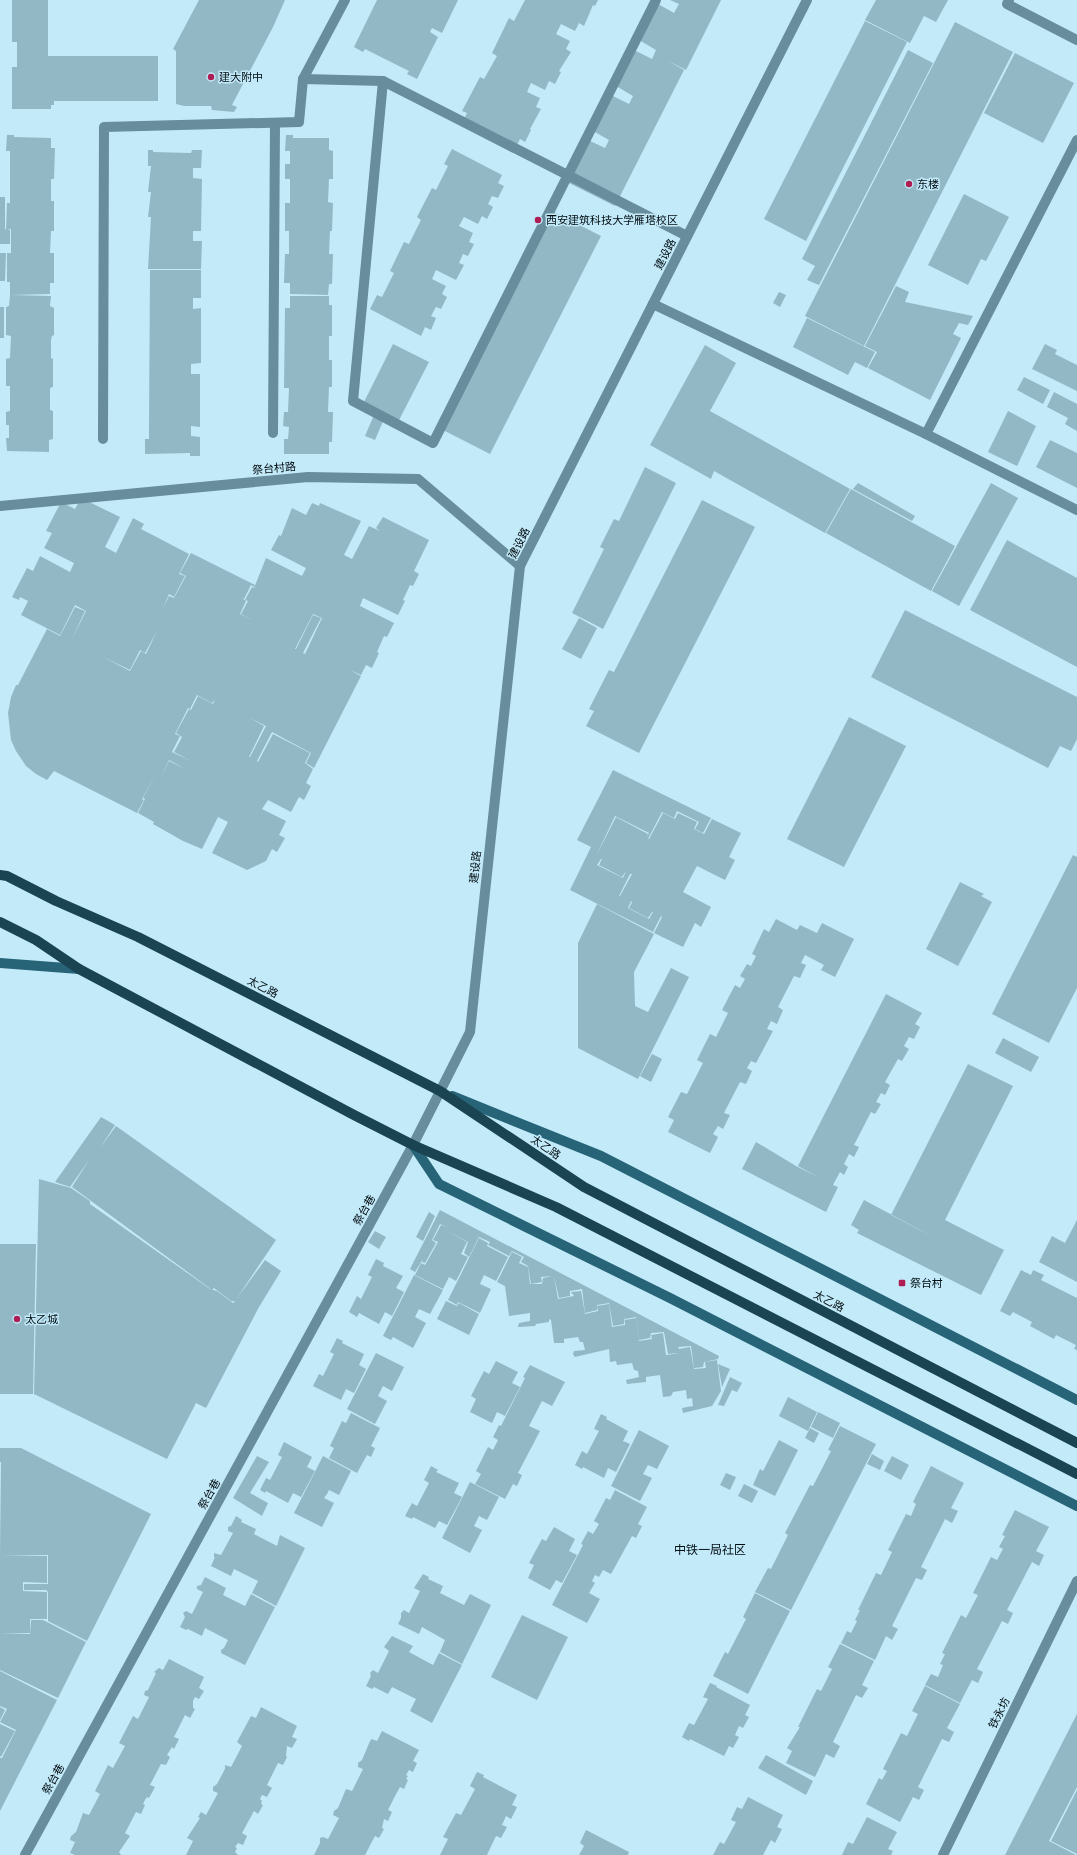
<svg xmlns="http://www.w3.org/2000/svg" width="1077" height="1855" viewBox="0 0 1077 1855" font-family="'Libre Baskerville','Noto Sans SC',serif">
	<rect width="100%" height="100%" fill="#c3eaf9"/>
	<g fill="#92b8c6" fill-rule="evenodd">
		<polygon points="12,0 48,0 48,56 158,56 158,101 54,101 54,105 51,105 51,109 12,109 12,67 17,67 17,42 12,42"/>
		<polygon points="199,0 285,0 273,27 232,105 237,107 234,112 212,110 211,106 184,106 176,104 176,51 173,49"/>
		<polygon points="377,0 458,0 442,33 432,28 430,32 438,37 417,79 407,74 409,71 365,49 363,52 354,47"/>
		<polygon points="525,0 598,0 595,6 593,5 584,26 579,23 575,31 561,24 556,34 570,41 566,49 571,52 559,71 561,72 555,84 549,81 545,90 531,83 527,92 540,98 536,107 541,109 530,129 531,130 525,142 520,139 513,153 461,126 467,113 462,111 480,77 484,79 497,56 492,53 509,18 514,21"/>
		<polygon points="670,0 721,0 686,70 668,61 684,70 615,206 567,182 588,140 605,148 609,140 593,131 611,95 629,104 633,96 616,86 634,50 652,59 656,50 639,40 658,4 674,13 679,4"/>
		<polygon points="876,0 948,0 936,22 924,16 910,43 865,20"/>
		<polygon points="865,21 907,42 806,241 764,219"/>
		<polygon points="955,22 1013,52 864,346 805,316"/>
		<polygon points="908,50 933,63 819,285 807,280 815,266 802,259"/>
		<polygon points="1015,53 1074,83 1043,143 984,113"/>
		<polygon points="7,135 14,135 14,137 51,138 51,148 55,148 54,179 51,179 51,201 54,201 54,231 51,231 50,253 54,253 54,283 50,283 50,294 10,295 10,282 7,282 7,253 11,253 11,229 6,230 7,203 10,203 10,151 6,151"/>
		<polygon points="286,135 293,135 293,138 329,138 329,150 333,151 333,179 329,179 328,202 333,203 332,231 330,231 329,254 333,254 332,284 329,284 328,295 290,294 290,283 284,283 285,254 289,254 289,231 285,231 285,203 290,203 290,179 285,179 285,164 290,164 290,151 285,151"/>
		<polygon points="452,149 502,175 498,183 504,186 498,198 492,196 488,204 493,207 487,219 482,216 478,224 464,217 459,226 473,233 469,242 474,244 468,256 463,254 459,263 464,265 456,280 436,270 432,279 446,286 442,294 447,297 441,309 436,307 431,316 436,318 431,330 425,327 421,336 370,309 377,295 382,297 394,273 390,271 404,242 409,244 421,220 417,217 432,188 436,190 448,166 444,164"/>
		<polygon points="148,150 153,150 153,152 191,153 192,150 202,150 201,168 193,168 193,178 202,179 201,231 193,231 193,241 202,241 201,269 148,269 151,217 148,217 151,192 148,192 151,166 148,166"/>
		<polygon points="964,194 1009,217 986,261 981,259 968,285 928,265"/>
		<polygon points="0,197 5,197 5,229 10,230 10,244 0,244"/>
		<polygon points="554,212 601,236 490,454 443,430"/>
		<polygon points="0,253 6,253 5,281 0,281"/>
		<polygon points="150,270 201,270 201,298 193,298 193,309 201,308 201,363 191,364 191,374 200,374 200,427 191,426 191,436 200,437 200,456 190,456 190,453 145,454 145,439 149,439 149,426"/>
		<polygon points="896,286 909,292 905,302 973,316 968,325 959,323 953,334 961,338 930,400 868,368 877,352 865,346"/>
		<polygon points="779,292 786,295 780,307 773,303"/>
		<polygon points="10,295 51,296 50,306 54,308 54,335 52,336 51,340 51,358 53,359 53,387 50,388 50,410 53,411 53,439 49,440 49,452 7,451 6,438 9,438 9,425 6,425 6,412 10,411 10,386 6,386 6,359 10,358 11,336 6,335 6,307 9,306"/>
		<polygon points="290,296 329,296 329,305 332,305 332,336 329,336 329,360 332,360 332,387 329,387 328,412 333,412 332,442 329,442 329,454 284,454 284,439 288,439 289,427 283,426 284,412 288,412 289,388 284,388 285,308 290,308"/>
		<rect x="0" y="307" width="4" height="31"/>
		<polygon points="807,318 875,352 867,368 855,362 848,375 793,347"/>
		<polygon points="393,344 429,362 399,420 364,402"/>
		<polygon points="1045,344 1057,350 1055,354 1077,365 1077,391 1032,369"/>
		<polygon points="705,345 736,363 710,411 850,489 825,533 714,471 711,479 650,445"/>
		<polygon points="1024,377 1050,390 1043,404 1017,390"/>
		<polygon points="1054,392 1077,404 1077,431 1065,424 1068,418 1047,407"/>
		<polygon points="1008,411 1036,426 1017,466 988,452"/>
		<polygon points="374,415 384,419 375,440 365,436"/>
		<polygon points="1050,440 1077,453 1077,488 1036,467"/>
		<polygon points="645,467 676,483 603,629 572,613 604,549 600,547 614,519 619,521"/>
		<polygon points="858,483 915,516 912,521 853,489"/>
		<polygon points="991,483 1018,498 959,606 932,591"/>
		<polygon points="851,489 955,546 931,591 826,533"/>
		<path d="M81,498L120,517L105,547L116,553L133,518L144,524L141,529L189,554L179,574L185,576L174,597L169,594L163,608L169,596L174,598L186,576L180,573L191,553L255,585L254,587L251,585L244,599L242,598L246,601L240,614L250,619L241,614L248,601L245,600L252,587L254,588L266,558L302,576L306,568L271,550L279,535L281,536L292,508L306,515L312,503L319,506L320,503L361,521L344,555L352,559L369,526L380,531L376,528L383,517L429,540L414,571L419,574L413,586L410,585L403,600L405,601L398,615L363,598L360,606L394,623L387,637L384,636L377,652L379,653L372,668L366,665L361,675L350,670L361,676L314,768L306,763L311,753L272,732L257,761L258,762L273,734L310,753L305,763L313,769L306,783L311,786L304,800L299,797L291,812L268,800L262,809L286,821L279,835L285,838L277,852L272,849L266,861L247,870L212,853L228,822L218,817L202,849L183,841L153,824L154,822L138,813L145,799L143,798L156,774L142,799L144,800L137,813L54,771L47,780L36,774L26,766L16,751L11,740L8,713L11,697L16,685H18L47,629L60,636L75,607L85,611L71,641L86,611L75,605L60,635L21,615L28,601L20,597L19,600L12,597L27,568L33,571L40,556L70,572L74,563L44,548L52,533L46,531L61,502L75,509ZM313,614L322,618L305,654L303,653L321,618L313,615L296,649H295ZM157,631L146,654L141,651L130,671L101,656L130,670L140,650L145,653ZM197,695L212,703L215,700L213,704L198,696L191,710L189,709L176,733L182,737L174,752L189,760L172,752L180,736L175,734L188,708L190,709ZM250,718L266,726L250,757H249L264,726ZM169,760L185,769L169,761L161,777Z"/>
		<polygon points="702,500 755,527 639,753 586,726 594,711 589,709 609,670 614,672"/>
		<polygon points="1007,540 1077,578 1077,667 970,610"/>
		<polygon points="905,610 1077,697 1077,739 1071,751 1060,746 1048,768 871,677"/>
		<polygon points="579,618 597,628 581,659 562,649"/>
		<polygon points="849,717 906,746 844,867 787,839"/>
		<path d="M613,770L711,818L703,833L695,829L699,822L677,811L674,818L662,812L648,839H649L663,813L675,819L678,813L697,822L694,829L704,834L712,819L741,833L729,857L735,860L725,880L697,866L683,892L711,907L701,927L695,923L683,947L654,933L662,917L661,916L653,932L570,890L591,847L577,840ZM615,816L649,833L646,838L648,834L616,817L596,856ZM601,859H602L599,865L622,877L626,871L623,878L597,865ZM630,874H632L620,896H619ZM631,901L632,902L629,908L648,918L652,912H653L649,919L628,908Z"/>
		<polygon points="1073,855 1077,857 1077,988 1049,1043 992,1014"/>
		<polygon points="960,882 984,894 981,896 992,902 958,966 926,949"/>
		<polygon points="597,904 654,934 634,972 635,1006 648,1012 671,968 689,977 638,1079 578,1048 578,943"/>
		<polygon points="776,919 797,930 800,925 817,933 822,923 854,939 835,977 821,970 824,965 805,955 801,963 806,965 800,978 794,976 778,1007 783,1010 777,1024 771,1021 767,1029 773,1031 756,1063 751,1061 747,1068 752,1071 746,1084 740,1082 724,1113 730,1115 723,1129 718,1126 713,1134 718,1137 710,1153 668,1132 674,1120 668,1117 681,1092 687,1094 703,1063 697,1060 710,1034 716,1037 728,1013 722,1010 735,985 740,988 745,979 740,976 747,964 751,966 756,956 752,954 764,929 769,932"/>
		<polygon points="886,994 922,1013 915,1024 920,1027 914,1039 909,1037 904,1046 909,1049 902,1061 898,1059 885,1082 890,1085 885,1095 881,1093 876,1102 881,1104 875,1114 871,1112 854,1145 859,1147 854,1157 849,1154 844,1164 848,1167 844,1175 840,1172 833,1185 838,1187 826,1212 742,1169 756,1142 796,1166 818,1177 798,1166"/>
		<polygon points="1003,1038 1039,1057 1031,1072 995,1053"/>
		<polygon points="652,1054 662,1059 651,1082 640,1076"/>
		<polygon points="968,1064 1013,1086 945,1220 1004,1250 981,1295 857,1233 859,1230 851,1225 864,1200 937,1239 891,1215"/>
		<polygon points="101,1117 115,1125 100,1148 116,1126 276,1240 237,1298 265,1260 281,1271 259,1307 206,1408 196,1403 167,1459 34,1394 39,1179 71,1188 90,1201 90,1204 210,1289 217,1291 233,1303 235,1301 231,1301 214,1288 212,1290 72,1187 89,1160 70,1187 55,1182"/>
		<path d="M440,1210L719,1356L718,1359L704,1362L703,1367L694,1368L691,1346L678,1347L679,1349L690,1347L694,1369L706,1368L705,1362L717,1360L721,1391L712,1406L683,1413L682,1408L693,1406L692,1398L687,1399L686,1390L673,1392L671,1396L663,1397L660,1375L646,1377V1382L627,1384L626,1380L639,1377L638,1371L634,1370L632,1363L617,1365L616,1361L610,1362L609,1349L575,1357L573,1354L574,1351L585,1350L583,1342H580L578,1337L564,1339V1343H554L551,1320L549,1319V1322L536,1324L535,1326L518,1327L519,1323L530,1321V1313L509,1316L505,1286L497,1282L512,1252L522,1257L519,1263L528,1267L530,1284H542L543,1278L552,1276L541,1277L542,1282L531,1284L528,1266L521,1262L524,1257L512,1251L509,1256L488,1245L490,1242L479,1237L469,1257L464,1253L468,1242L447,1231L467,1242L461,1254L468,1257L456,1281L449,1277L443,1289L415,1275L421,1263L425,1265L438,1242L433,1240L441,1225L449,1228L440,1224L432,1240L436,1243L425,1263L422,1262L423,1259L415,1272L410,1269ZM554,1276L559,1298L570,1296V1291L582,1289L585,1313L597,1310V1305L609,1303L613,1326L624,1324L625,1316V1319L636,1317L639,1340L650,1338L651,1333L664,1332L668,1354L679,1353L667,1355H666L663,1333L651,1335L652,1339L639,1341L636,1318L625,1320V1325L612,1327L609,1304L597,1306L598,1311L585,1314L581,1291L571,1292L574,1296L558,1299Z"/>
		<polygon points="429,1212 435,1216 423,1241 416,1237"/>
		<polygon points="1077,1220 1077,1282 1039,1262 1052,1236 1065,1243"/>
		<polygon points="375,1231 386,1237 379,1249 368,1242"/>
		<polygon points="479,1238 488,1243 487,1246 508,1257 496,1281 484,1275 480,1284 491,1289 480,1313 458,1302 457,1305 448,1300"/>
		<polygon points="0,1244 36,1244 33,1394 0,1394"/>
		<polygon points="376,1259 384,1263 383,1266 403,1276 396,1288 404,1292 392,1316 385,1312 379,1324 359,1313 357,1317 349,1312 357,1296 361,1299 372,1277 368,1275"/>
		<polygon points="1021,1270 1031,1275 1033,1270 1044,1275 1041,1280 1077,1298 1077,1350 1074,1349 1076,1345 1056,1335 1054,1339 1030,1326 1032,1322 1013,1312 1010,1316 1000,1311"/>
		<polygon points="414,1275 443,1290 430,1314 419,1309 415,1317 426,1323 413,1348 393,1337 391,1340 383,1336"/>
		<polygon points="446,1301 457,1306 459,1303 479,1314 469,1335 437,1319"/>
		<polygon points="337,1338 343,1341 342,1343 364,1354 359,1365 366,1369 354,1393 346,1389 341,1400 313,1386 319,1374 323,1376 334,1354 330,1352"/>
		<polygon points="376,1353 404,1367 392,1391 383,1386 378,1396 387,1401 375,1424 347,1409"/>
		<polygon points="496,1361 518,1372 512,1383 520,1387 505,1416 497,1412 492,1423 470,1412 476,1399 471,1396 484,1371 489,1374"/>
		<polygon points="718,1364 730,1369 722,1387"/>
		<polygon points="530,1365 565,1382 552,1406 542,1401 529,1426 540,1431 518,1473 522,1475 517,1486 513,1484 505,1499 475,1484 481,1474 476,1471 488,1447 493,1450 498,1440 493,1437 499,1425 501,1426 525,1378 523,1377"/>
		<polygon points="730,1377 742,1383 737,1392 732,1390 724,1406 718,1405"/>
		<polygon points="788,1397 817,1412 808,1431 779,1416"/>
		<polygon points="818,1412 840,1423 833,1438 811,1427"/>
		<polygon points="351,1413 380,1428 371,1446 375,1448 371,1457 367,1455 357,1473 329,1458 334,1448 330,1446 342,1421 346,1423"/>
		<polygon points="601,1414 607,1417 606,1419 628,1431 623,1441 630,1444 616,1472 608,1468 604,1478 583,1467 582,1469 575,1465 582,1451 587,1454 599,1431 594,1429"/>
		<polygon points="840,1426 876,1444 791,1610 755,1592 768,1568 771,1569 788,1535 785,1533 810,1485 813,1486 831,1451 828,1450"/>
		<polygon points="810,1428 819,1433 814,1443 805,1438"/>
		<polygon points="639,1430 669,1446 657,1469 648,1465 643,1474 652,1478 640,1501 611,1486"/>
		<polygon points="779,1440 798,1450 775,1496 753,1485 760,1469 763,1471"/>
		<polygon points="284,1442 312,1457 307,1467 315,1471 301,1497 293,1493 288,1503 266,1491 265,1493 260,1490 266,1478 270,1480 282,1457 278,1455"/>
		<polygon points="0,1448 21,1448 151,1514 87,1641 48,1621 48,1592 46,1590 24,1590 24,1584 48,1584 48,1555 0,1555 1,1462 0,1462"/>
		<polygon points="872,1454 884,1461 880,1470 867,1464"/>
		<polygon points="257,1456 269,1462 250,1493 268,1503 262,1516 233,1498"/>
		<polygon points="323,1456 351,1471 339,1495 329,1490 327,1494 324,1498 334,1503 322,1527 294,1513"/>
		<polygon points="892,1456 909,1465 901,1480 884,1471"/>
		<polygon points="431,1466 438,1470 436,1472 459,1483 454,1493 462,1497 447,1525 439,1521 435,1528 413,1517 412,1519 405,1516 412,1503 417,1506 429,1483 424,1480"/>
		<polygon points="931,1466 964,1483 951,1508 958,1511 952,1523 945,1519 921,1567 927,1570 922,1580 916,1578 892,1626 898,1629 892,1640 886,1636 875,1660 841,1643 847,1631 851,1633 857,1621 855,1620 860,1610 858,1610 876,1573 881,1575 892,1552 888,1550 906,1514 911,1516 916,1504 913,1502"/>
		<polygon points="726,1473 736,1477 730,1490 720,1485"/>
		<polygon points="470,1482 499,1497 487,1520 479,1516 474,1526 482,1530 470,1553 442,1538"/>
		<polygon points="744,1484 758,1491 752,1503 738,1496"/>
		<polygon points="615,1490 647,1507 638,1524 642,1526 636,1538 632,1536 611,1574 603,1570 599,1577 595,1575 592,1581 595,1583 589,1593 600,1599 587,1623 552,1605 583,1545 581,1544 588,1531 593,1534 599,1524 594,1521 606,1498 610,1500"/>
		<polygon points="1015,1510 1049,1527 1036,1551 1044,1555 1039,1566 1032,1562 1007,1610 1013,1613 1008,1624 1002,1621 977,1669 983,1672 978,1683 972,1680 960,1703 925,1685 931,1674 938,1677 943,1665 940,1664 945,1654 942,1653 961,1615 966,1618 978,1595 973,1593 991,1557 997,1560 1003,1549 999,1547 1005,1536 1002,1535"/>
		<polygon points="236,1516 242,1520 241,1522 256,1529 254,1534 277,1546 280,1535 305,1548 276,1606 252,1593 258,1581 234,1569 231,1576 211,1566 215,1557 214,1557 214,1553 221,1555 233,1533 228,1531 228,1527 231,1526"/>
		<polygon points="554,1527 575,1539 569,1551 577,1555 562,1583 556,1580 550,1590 528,1578 534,1565 529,1563 542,1539 546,1541"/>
		<polygon points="0,1555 47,1556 47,1583 23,1582 23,1591 47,1592 47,1619 30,1619 30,1633 0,1633"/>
		<polygon points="423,1574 429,1577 428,1579 443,1586 440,1593 464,1605 470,1594 491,1605 462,1664 440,1652 445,1640 422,1627 419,1634 398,1624 401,1618 401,1613 404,1610 409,1613 420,1591 414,1588"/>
		<polygon points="205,1577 226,1588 223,1595 245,1606 251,1594 275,1607 245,1665 221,1653 221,1650 224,1648 228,1640 205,1628 202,1636 188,1629 186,1630 180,1627 185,1617 183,1613 186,1611 192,1614 203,1592 197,1589 197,1586 201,1585"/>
		<polygon points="755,1593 790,1611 748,1694 713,1676 725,1652 728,1654 746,1619 743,1617"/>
		<polygon points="522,1615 568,1637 537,1700 491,1677"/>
		<polygon points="31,1620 43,1620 86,1642 58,1698 0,1670 0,1633 30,1634"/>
		<polygon points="392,1636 413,1646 409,1652 433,1665 439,1653 462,1665 432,1723 410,1711 416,1699 392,1687 388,1694 374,1687 372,1689 366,1686 371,1676 370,1673 373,1670 378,1673 389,1651 384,1647"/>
		<polygon points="840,1644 874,1661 862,1685 868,1688 862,1698 856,1695 833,1742 840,1746 834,1758 826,1754 815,1777 786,1763 792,1751 787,1748 800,1727 798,1727 817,1689 821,1691 832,1669 828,1667"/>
		<polygon points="169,1659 204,1677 199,1688 204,1691 199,1699 195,1697 193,1701 193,1708 195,1709 190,1718 185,1715 174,1737 179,1739 174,1749 172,1747 167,1755 170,1757 166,1765 161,1764 150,1785 155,1787 149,1798 147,1797 145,1800 143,1804 145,1805 141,1814 136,1812 125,1833 130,1836 119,1852 121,1855 75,1855 70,1853 75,1842 70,1840 71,1836 76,1832 83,1813 89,1815 100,1794 95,1791 108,1765 113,1768 125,1746 119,1743 133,1716 138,1719 149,1697 144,1695 145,1691 148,1690 156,1673 154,1672 159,1668 163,1670"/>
		<polygon points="0,1671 57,1700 0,1811 0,1758 2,1758 16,1730 0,1722 7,1709 0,1706"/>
		<polygon points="710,1683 717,1686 716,1687 750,1705 745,1715 749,1717 743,1728 739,1726 735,1735 739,1737 733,1748 729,1746 724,1756 690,1739 689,1741 682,1737 689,1723 694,1725 708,1699 703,1697"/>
		<polygon points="925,1686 960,1704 947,1728 954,1732 949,1742 942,1739 918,1787 924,1790 919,1800 913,1797 900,1822 866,1804 879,1778 882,1780 887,1771 883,1769 901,1733 907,1736 918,1714 912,1711"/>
		<polygon points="0,1707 5,1710 0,1720"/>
		<polygon points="261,1707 297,1726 292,1737 297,1739 292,1748 287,1746 286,1756 287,1757 283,1765 278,1763 267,1785 272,1788 267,1797 262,1795 260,1799 262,1801 261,1804 263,1805 258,1814 254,1811 242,1833 247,1836 243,1845 238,1843 235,1847 237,1848 235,1852 238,1855 186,1855 193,1841 187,1838 200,1818 198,1817 201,1812 206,1815 218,1793 213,1791 213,1787 217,1784 225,1769 225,1765 231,1767 242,1746 237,1742 251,1716 256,1718"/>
		<polygon points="1077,1714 1077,1787 1049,1841 1076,1855 1005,1855"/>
		<polygon points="0,1724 15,1731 1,1757 0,1756"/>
		<polygon points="382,1731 419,1750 413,1761 417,1763 413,1772 409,1770 406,1775 408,1776 406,1779 408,1780 404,1789 400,1787 394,1798 388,1810 392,1812 388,1821 384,1819 382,1828 384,1829 379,1838 375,1836 365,1855 314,1855 320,1843 320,1838 323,1837 328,1839 339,1818 333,1815 334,1811 338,1808 346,1789 352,1791 363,1769 358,1767 358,1763 362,1760 370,1741 372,1739 377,1741"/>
		<polygon points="766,1755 813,1781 806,1795 758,1768"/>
		<polygon points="477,1772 484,1775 483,1777 517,1795 512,1805 517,1807 511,1819 506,1816 502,1825 507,1827 501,1838 496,1836 487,1855 440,1855 448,1839 443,1837 456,1813 461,1815 475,1789 470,1786"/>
		<polygon points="1077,1790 1077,1854 1051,1841"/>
		<polygon points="748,1797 783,1815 777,1827 782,1829 775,1843 771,1840 763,1855 713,1855 720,1842 724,1844 736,1822 731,1820 737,1807 742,1809"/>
		<polygon points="867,1817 897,1832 888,1849 893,1851 891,1855 842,1855 848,1842 853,1844"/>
		<polygon points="586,1830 629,1852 628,1855 579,1855 584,1846 580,1843"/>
	</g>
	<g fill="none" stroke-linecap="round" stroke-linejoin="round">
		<g stroke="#688d9c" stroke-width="10">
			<polyline points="1009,0 1007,4 1077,40"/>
			<polyline points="303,79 383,81 687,236"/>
			<polyline points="383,81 353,401 433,443 656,0"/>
			<polyline points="1077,140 926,434 1077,510"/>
			<polyline points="653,304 926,434"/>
			<polyline points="273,433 275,123"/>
			<polyline points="103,439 104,127 299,122 303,79 345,0"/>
			<polyline points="0,506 308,477 418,479 520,566"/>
			<polyline points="25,1855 413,1145"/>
			<polyline points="943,1855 1077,1581"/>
		</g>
		<polyline stroke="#688d9c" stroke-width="10" points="413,1145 470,1032 520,566 807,0"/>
		<g stroke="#276478" stroke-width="10">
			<polyline points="0,963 79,969"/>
			<polyline points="452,1096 601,1156 1077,1400"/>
			<polyline points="413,1145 439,1184 670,1298 1077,1506"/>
		</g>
		<g stroke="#1a4452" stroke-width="10">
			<polyline points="0,875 7,876 56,901 138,937 440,1091 584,1187 1077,1443"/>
			<polyline points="0,922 36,940 79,969 354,1115 413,1145 556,1207 1077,1474"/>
		</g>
	</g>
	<g fill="#ae1e53" stroke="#c3eaf9" stroke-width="1.5">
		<circle cx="211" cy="77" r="4"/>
		<circle cx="909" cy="184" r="4"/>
		<circle cx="538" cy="220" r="4"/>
		<rect x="898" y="1279" width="8" height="8" rx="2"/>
		<circle cx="17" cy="1319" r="4"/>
	</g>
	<g text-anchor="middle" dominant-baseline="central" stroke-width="3" stroke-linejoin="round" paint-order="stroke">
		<g font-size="11" fill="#020d12" stroke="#c3eaf9" text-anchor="start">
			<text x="219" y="77">建大附中</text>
			<text x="917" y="184">东楼</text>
			<text x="546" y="220">西安建筑科技大学雁塔校区</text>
			<text x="910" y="1283">祭台村</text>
			<text x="25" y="1319">太乙城</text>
		</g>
		<g font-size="11" fill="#020d12" stroke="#c3eaf9">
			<text transform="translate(665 254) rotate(-63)">建设路</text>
			<text transform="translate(274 468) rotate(-5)">祭台村路</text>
			<text transform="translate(519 543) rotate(-64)">建设路</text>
			<text transform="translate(475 867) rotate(-84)">建设路</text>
			<text transform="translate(263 987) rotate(27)">太乙路</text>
			<text transform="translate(546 1147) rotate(34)">太乙路</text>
			<text transform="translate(364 1210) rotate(-61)">祭台巷</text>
			<text transform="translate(829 1301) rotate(27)">太乙路</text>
			<text transform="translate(209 1494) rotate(-61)">祭台巷</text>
			<text transform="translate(999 1713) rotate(-64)">铁永坊</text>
			<text transform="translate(53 1779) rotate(-61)">祭台巷</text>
		</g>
		<g font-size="12" fill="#020d12" stroke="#c3eaf9">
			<text x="710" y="1549">中铁一局社区</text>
		</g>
	</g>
</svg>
